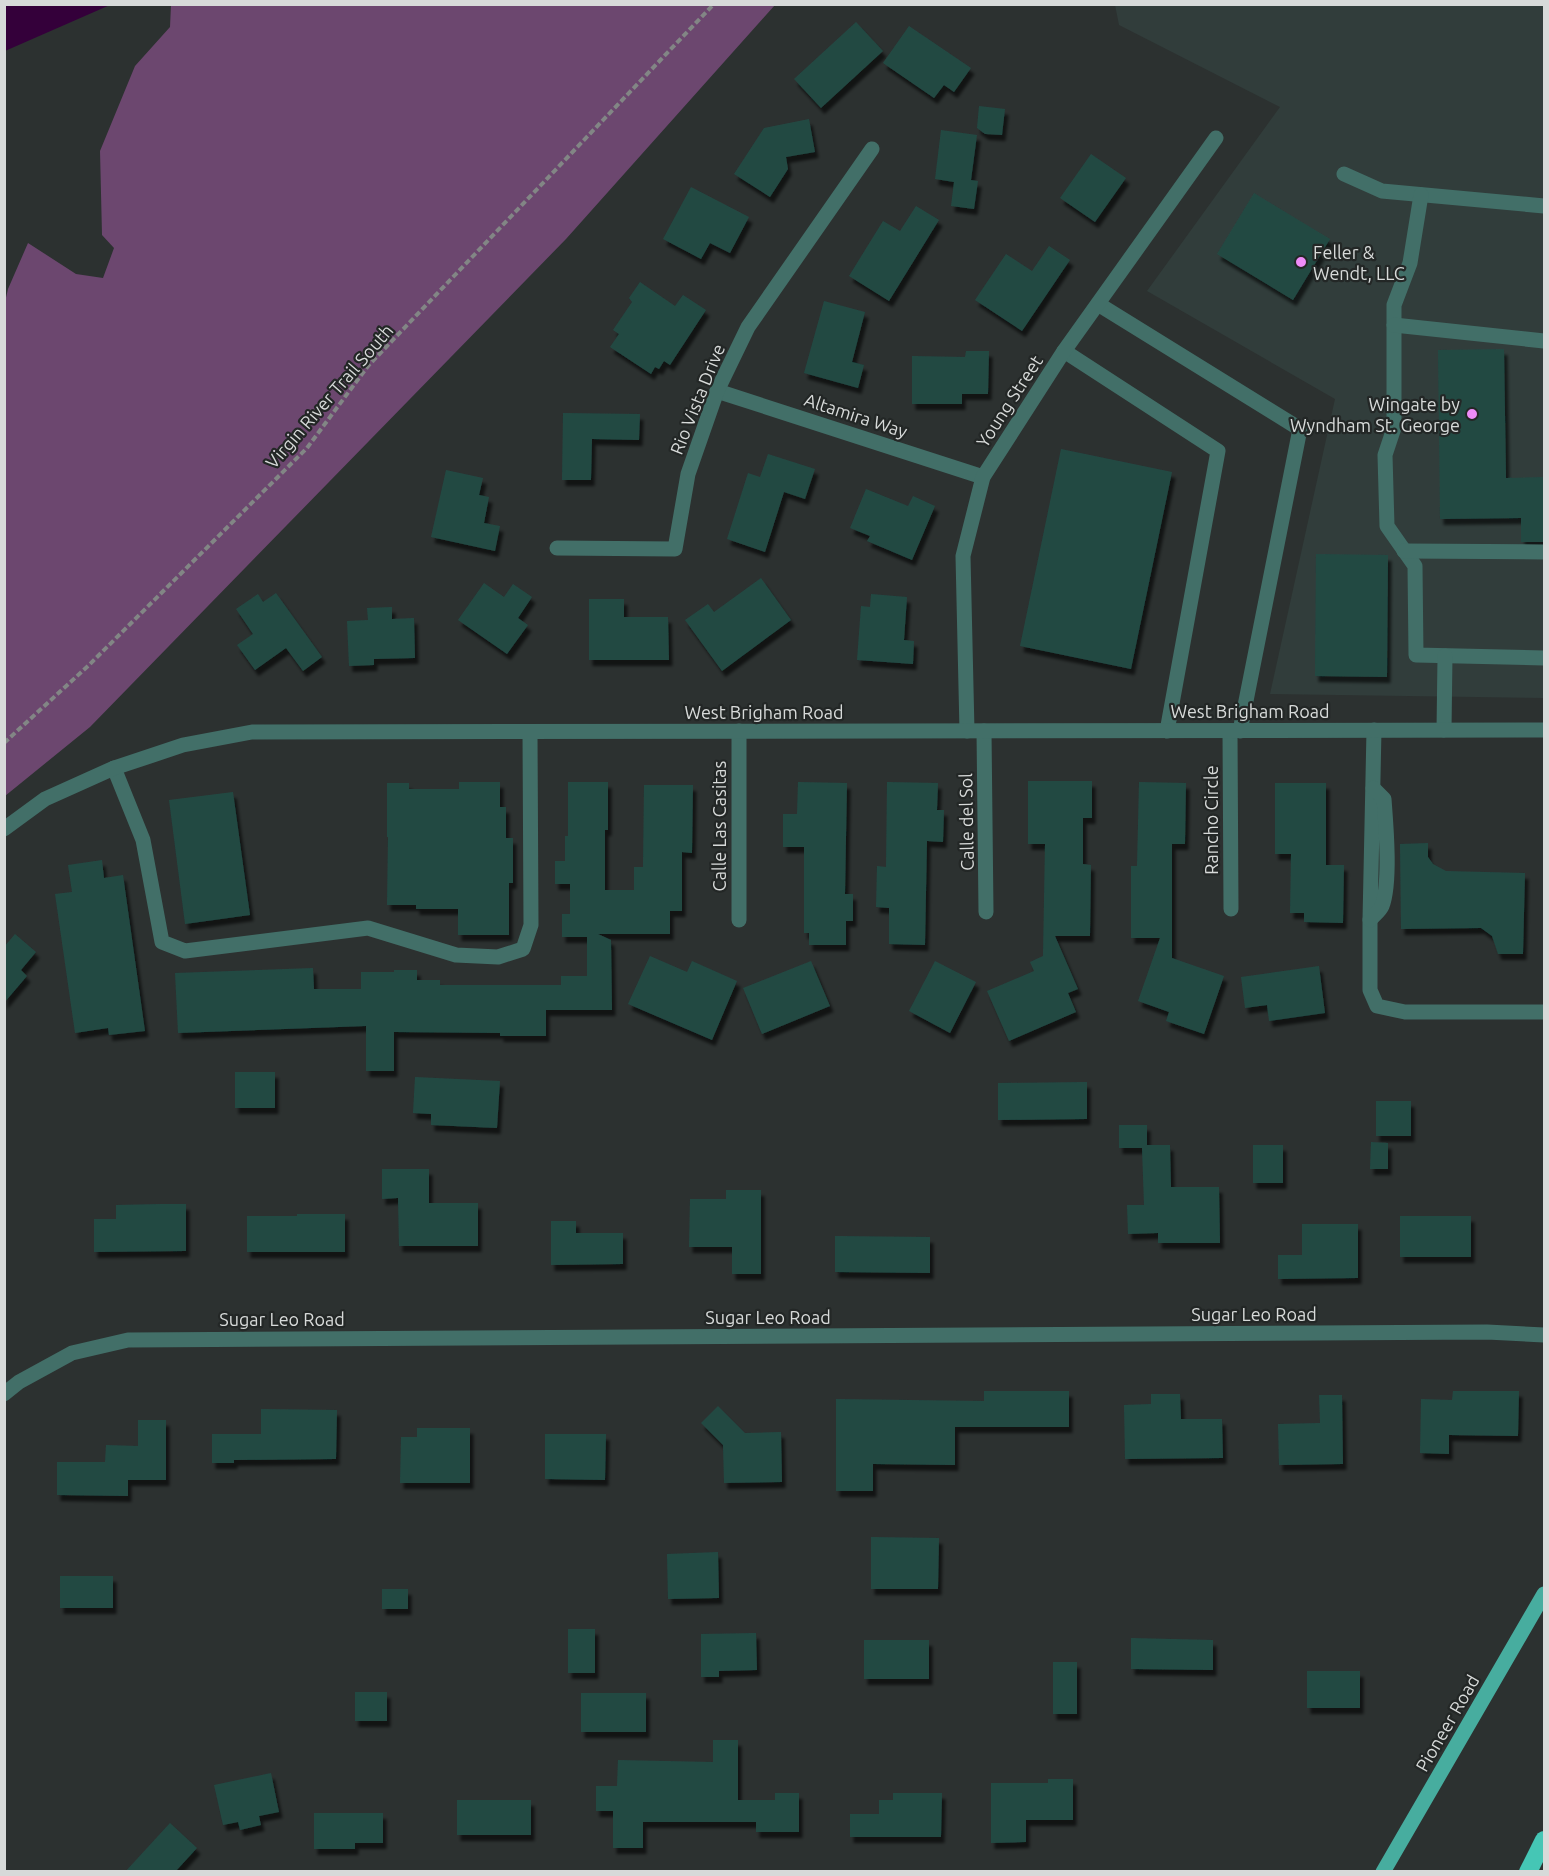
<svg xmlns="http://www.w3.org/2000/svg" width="1549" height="1876" viewBox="0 0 1549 1876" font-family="Ubuntu,sans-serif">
	<defs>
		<filter id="shadow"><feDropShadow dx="3.5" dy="6" stdDeviation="1.5" flood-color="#0009"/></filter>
	</defs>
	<rect width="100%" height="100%" fill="#2c3130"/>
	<polygon fill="#313d3b" points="1115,5 1544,5 1544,698 1270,694 1335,399 1147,291 1280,107 1119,25"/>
	<polygon fill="#6c476f" points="171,5 775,5 566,239 90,727 5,796 4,306 8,289 28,243 76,274 103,278 114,248 102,235 100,151 135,66 170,27"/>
	<polygon fill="#34003a" points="5,4 110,4 110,5 5,51"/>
	<g fill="#224943" filter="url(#shadow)">
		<polygon points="856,22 883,51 821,108 794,79"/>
		<polygon points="909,26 971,68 954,92 944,85 934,98 883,63"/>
		<polygon points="979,106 1005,109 1002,135 985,134 977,128"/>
		<polygon points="809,119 815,152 786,157 788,169 770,197 734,174 764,128"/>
		<polygon points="941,130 977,135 971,180 978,181 974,209 951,206 954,182 935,179"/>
		<polygon points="1091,154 1126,178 1095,222 1060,198"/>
		<polygon points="691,187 749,217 730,253 710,243 701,259 663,239"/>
		<polygon points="1254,193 1330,239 1293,300 1217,254"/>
		<polygon points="916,206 939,220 889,301 849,276 883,221 900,231"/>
		<polygon points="1049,246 1070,260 1022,331 975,300 1006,254 1032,271"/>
		<polygon points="640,282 675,306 683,295 706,310 670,365 664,361 659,369 655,367 651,374 610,347 619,334 613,330 632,302 629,298"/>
		<polygon points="824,301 865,312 852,362 864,365 858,388 804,373"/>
		<polygon points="1504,349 1506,478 1545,477 1545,542 1521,542 1521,518 1440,519 1438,350"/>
		<polygon points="966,351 989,351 988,394 962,394 962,404 912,404 912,356 965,357"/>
		<polygon points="563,413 640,414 639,440 592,439 591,480 562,480"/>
		<polygon points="1061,449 1172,472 1131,669 1020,646"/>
		<polygon points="768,454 815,469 805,499 784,492 765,552 727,539 748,473 760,477"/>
		<polygon points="446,470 483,478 479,495 489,497 484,523 500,526 495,551 431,537"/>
		<polygon points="866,489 908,506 913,496 935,506 912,560 867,541 870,536 850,528"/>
		<polygon points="1316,554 1388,555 1387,677 1315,676"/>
		<polygon points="761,578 791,620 722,671 685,620 708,604 714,612"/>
		<polygon points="484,583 504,597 513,584 532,597 518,618 528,625 507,654 458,620"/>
		<polygon points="276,593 322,657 303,671 286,648 255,670 237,645 253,634 236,609 258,594 263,602"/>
		<polygon points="871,594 907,597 904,640 914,641 913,664 857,660 861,606 870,607"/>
		<polygon points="589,599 624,599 624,617 668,617 669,660 589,660"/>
		<polygon points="392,607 392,619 414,618 415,658 374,659 374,665 349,666 347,621 368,620 367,608"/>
		<polygon points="1028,781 1092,781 1092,818 1083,818 1083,864 1091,865 1090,936 1055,936 1078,989 1068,993 1076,1012 1009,1041 987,991 1034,971 1030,962 1043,956 1045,844 1028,844"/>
		<polygon points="459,782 500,782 500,807 506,807 506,838 513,838 513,883 509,883 509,935 458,935 458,909 416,909 416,905 387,905 388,837 387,837 387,783 409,783 409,789 459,789"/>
		<polygon points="568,782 608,782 608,830 605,830 605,890 634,890 634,867 643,867 644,785 693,785 692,853 682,852 682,911 670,911 670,934 598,934 611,940 612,1010 546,1010 546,1036 500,1036 500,1033 394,1032 394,1071 366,1071 366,1026 178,1033 175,973 313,968 314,989 361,989 361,972 394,972 394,970 417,970 417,980 440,980 440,985 561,985 561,976 587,976 587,937 562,937 562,914 570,914 570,884 555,884 555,861 565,861 565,836 568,836"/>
		<polygon points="798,782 847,783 845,894 853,894 853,921 846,921 846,945 809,945 809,933 804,933 804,847 783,847 783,814 797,814"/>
		<polygon points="887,782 938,783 937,810 944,810 943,842 927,841 925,945 889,944 889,908 876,907 877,866 886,867"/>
		<polygon points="1139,782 1186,783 1185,844 1172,844 1172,958 1224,976 1204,1034 1166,1021 1169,1012 1138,1001 1160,938 1131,938 1131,866 1137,866"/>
		<polygon points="1275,783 1326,783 1326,865 1344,865 1343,923 1304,922 1304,913 1290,913 1291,854 1275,854"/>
		<polygon points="233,792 250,915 185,924 169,800"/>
		<polygon points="1428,843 1428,857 1433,864 1446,871 1525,873 1523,954 1498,954 1492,936 1481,928 1401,929 1400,844"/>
		<polygon points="102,860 104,878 123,875 145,1031 109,1035 108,1028 75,1033 55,894 72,892 68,865"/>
		<polygon points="15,934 36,952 21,970 27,976 4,1003 4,947"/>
		<polygon points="650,956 687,972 692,961 737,981 712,1040 628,1004"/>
		<polygon points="811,961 830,1006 762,1034 743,988"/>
		<polygon points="935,961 976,982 950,1033 909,1011"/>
		<polygon points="1319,966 1325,1013 1269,1021 1267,1005 1245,1008 1241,977"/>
		<rect x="235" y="1072" width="40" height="36"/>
		<polygon points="415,1077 500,1081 497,1128 431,1125 431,1114 413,1113"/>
		<polygon points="1087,1082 1087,1119 998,1120 998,1083"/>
		<rect x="1376" y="1101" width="35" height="35"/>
		<polygon points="1119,1125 1147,1125 1147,1145 1170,1145 1171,1187 1219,1187 1220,1243 1158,1243 1158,1233 1128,1234 1127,1205 1144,1205 1142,1148 1119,1148"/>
		<polygon points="1371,1142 1388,1143 1388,1169 1370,1169"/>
		<rect x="1253" y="1145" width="30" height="38"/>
		<polygon points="382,1169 429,1169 429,1203 478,1203 478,1246 399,1246 398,1198 382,1199"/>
		<polygon points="726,1190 761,1190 761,1274 732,1274 732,1247 689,1247 690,1199 726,1199"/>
		<polygon points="161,1204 186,1204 186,1251 94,1252 94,1219 116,1219 116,1205"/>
		<polygon points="297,1214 345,1214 345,1252 247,1252 247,1216 297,1216"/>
		<rect x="1400" y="1216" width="71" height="41"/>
		<polygon points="551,1221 576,1221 576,1233 623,1233 623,1264 551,1265"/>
		<polygon points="1302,1224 1358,1224 1358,1278 1278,1279 1278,1255 1302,1255"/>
		<polygon points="835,1236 930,1237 930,1273 835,1272"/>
		<polygon points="984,1391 1069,1391 1069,1427 955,1427 955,1465 873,1464 873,1491 836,1491 836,1399 984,1401"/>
		<polygon points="1453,1391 1519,1391 1518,1436 1449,1435 1449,1454 1420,1453 1421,1399 1452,1400"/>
		<polygon points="1151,1394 1180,1394 1181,1419 1222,1419 1223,1458 1125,1459 1124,1405 1151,1404"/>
		<polygon points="1319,1395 1342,1395 1343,1464 1279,1465 1278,1424 1320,1423"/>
		<polygon points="718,1406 745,1433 781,1432 782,1482 724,1483 723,1445 701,1423"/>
		<polygon points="261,1409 337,1410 336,1459 234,1460 234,1463 212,1463 212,1434 261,1434"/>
		<polygon points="138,1420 166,1420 166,1480 128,1480 128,1496 57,1495 57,1462 105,1462 106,1445 138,1446"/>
		<polygon points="417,1428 470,1428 470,1483 400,1483 401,1437 417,1437"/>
		<polygon points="545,1434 606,1434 605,1480 545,1479"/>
		<polygon points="871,1537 939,1538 938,1589 871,1589"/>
		<polygon points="718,1552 719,1598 668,1599 667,1554"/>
		<rect x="60" y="1576" width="53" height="32"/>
		<rect x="382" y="1589" width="26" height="20"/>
		<rect x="568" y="1629" width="27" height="44"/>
		<polygon points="756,1633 757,1670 719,1671 719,1677 701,1677 701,1634"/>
		<polygon points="1131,1638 1213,1640 1213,1670 1131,1669"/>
		<rect x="864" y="1640" width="65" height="39"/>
		<rect x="1053" y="1662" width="24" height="52"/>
		<rect x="1307" y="1671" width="53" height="37"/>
		<rect x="355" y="1692" width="32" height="29"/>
		<rect x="581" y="1693" width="65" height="39"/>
		<polygon points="713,1740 738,1740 738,1800 775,1800 775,1793 799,1793 799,1832 756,1832 756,1822 643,1822 643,1848 613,1848 613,1811 596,1811 596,1786 617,1786 618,1760 713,1762"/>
		<polygon points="271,1773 279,1812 259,1816 261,1825 240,1830 238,1822 223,1825 214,1785"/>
		<polygon points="1048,1779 1073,1779 1073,1820 1026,1820 1026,1842 991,1843 991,1783 1048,1783"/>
		<polygon points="893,1793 942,1793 941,1837 850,1837 850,1814 879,1814 879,1800 893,1800"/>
		<rect x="457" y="1800" width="74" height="35"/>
		<polygon points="314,1813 383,1813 383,1843 355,1843 355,1849 314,1849"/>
		<polygon points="170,1823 197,1848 175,1872 125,1872"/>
	</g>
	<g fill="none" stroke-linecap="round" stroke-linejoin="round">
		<polyline stroke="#828685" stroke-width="4" stroke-dasharray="6 3" stroke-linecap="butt" points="4,743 88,666 307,448 368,366 714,4"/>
		<g stroke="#426f68" stroke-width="15">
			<polyline points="1344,174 1382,191 1544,206"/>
			<polyline points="1421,195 1410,263 1394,305 1394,428 1385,455 1387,526 1415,566 1416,655 1544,658"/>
			<polyline points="1098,304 1300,429 1240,731"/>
			<polyline points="1394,325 1544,341"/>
			<polyline points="1064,351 1218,451 1167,731"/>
			<polyline points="717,391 983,477"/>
			<polyline points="557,548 675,549 688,474 717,391 748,327 872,149"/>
			<polyline points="1404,551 1544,552"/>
			<polyline points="1374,730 1370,920 1370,990 1377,1006 1405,1012 1544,1012"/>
			<polyline points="1444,730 1445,656"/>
			<polyline points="739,731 739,920"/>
			<polyline points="967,731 963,556 983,477 1064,351 1216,138"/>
			<polyline points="984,731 986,912"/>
			<polyline points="1230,731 1231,909"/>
			<polyline points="114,768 143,840 162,942 185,951 368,928 456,955 498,957 523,949 531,925 530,732"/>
			<polyline points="4,829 45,799 114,768 183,745 252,732 1544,730"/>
			<path d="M1370,920C1374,915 1380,911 1382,906C1391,883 1386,825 1384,799L1373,788"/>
			<polyline points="4,1394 19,1382 72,1353 128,1340 1487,1332 1544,1335"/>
		</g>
		<polyline stroke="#47ad9f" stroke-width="15" points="1383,1872 1544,1594"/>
		<polyline stroke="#45c6b5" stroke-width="18" points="1528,1872 1544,1840"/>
	</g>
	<g fill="#ee8cf8" stroke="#232726" stroke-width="2">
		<circle cx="1301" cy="262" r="6"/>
		<circle cx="1472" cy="414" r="6"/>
	</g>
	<g text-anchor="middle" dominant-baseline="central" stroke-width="4.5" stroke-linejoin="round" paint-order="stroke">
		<g font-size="18" fill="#d7dad9" stroke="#232726" text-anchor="start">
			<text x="1313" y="252">Feller &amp;<tspan x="1313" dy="21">Wendt, LLC</tspan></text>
			<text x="1460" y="404" text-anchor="end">Wingate by<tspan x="1460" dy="21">Wyndham St. George</tspan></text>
		</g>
		<g font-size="18" fill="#d7dad9" stroke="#232726">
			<text transform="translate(329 396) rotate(-49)">Virgin River Trail South</text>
			<text transform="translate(697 399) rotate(-68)">Rio Vista Drive</text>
			<text transform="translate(1009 401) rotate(-57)">Young Street</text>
			<text transform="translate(856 415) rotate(18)">Altamira Way</text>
			<text x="1250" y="711">West Brigham Road</text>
			<text x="764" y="712">West Brigham Road</text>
			<text transform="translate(1211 820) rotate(-90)">Rancho Circle</text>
			<text transform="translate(966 822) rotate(-91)">Calle del Sol</text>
			<text transform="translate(719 826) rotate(-90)">Calle Las Casitas</text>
			<text x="1254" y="1314">Sugar Leo Road</text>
			<text x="768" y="1317">Sugar Leo Road</text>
			<text x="282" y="1319">Sugar Leo Road</text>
			<text transform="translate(1447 1723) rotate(-60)">Pioneer Road</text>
		</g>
	</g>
	<rect width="1549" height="1876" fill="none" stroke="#d7dad9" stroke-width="12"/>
</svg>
